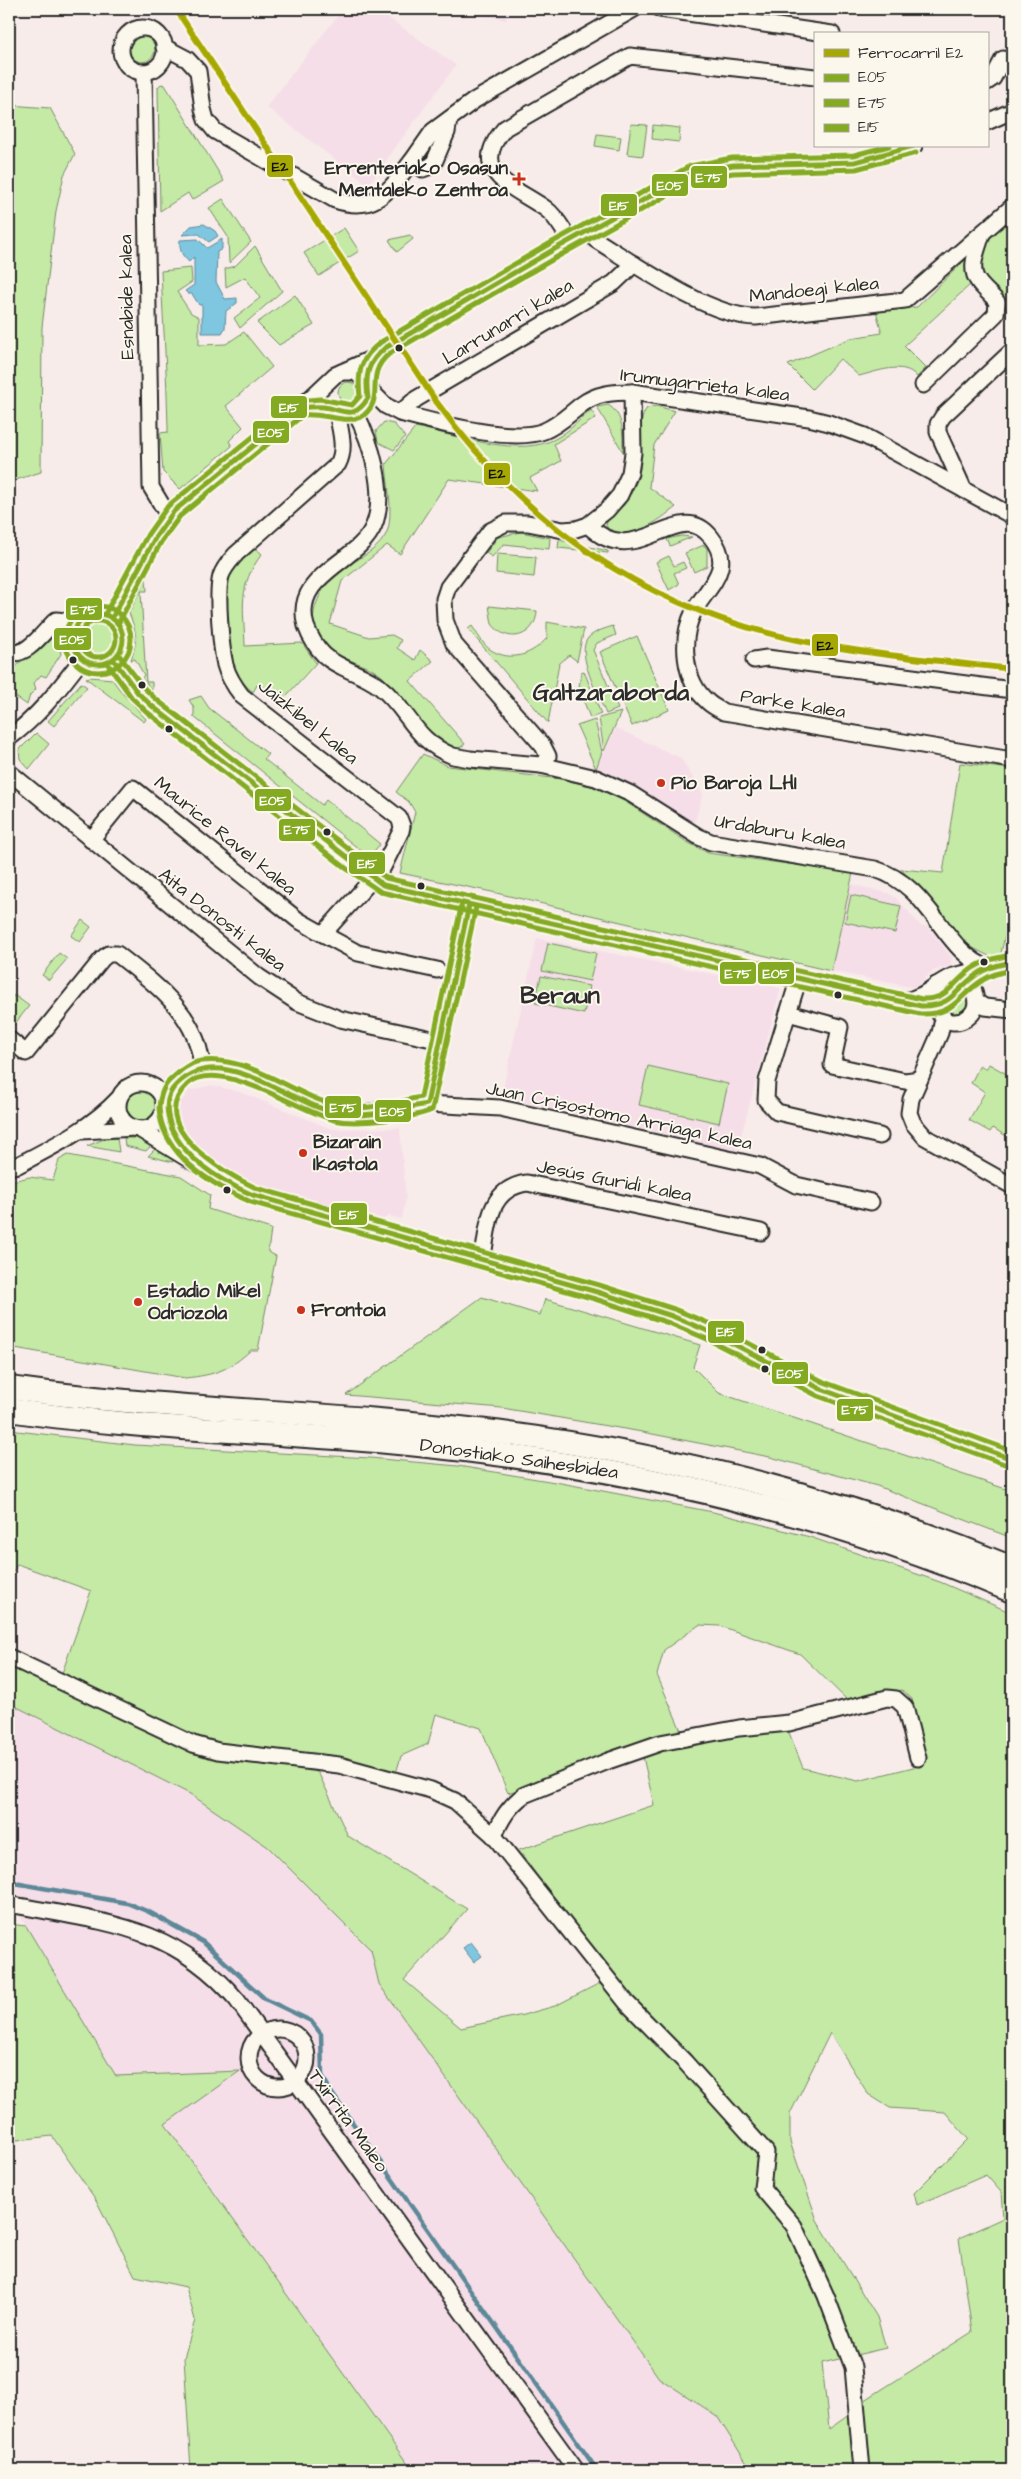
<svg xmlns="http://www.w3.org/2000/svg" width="1021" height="2479" viewBox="0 0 1021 2479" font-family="'Architects Daughter',sans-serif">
	<rect width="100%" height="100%" fill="#f8ecea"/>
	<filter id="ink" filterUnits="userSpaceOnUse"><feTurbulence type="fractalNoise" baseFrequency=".02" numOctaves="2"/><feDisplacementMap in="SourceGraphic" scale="10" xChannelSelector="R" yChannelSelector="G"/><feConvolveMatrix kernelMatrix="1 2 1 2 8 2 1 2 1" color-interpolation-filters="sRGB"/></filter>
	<g filter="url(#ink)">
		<g fill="#f5dee8">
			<polygon points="343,9 376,9 456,65 368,185 266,107"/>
			<polygon points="455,9 508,9 506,20"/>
			<polygon points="616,728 681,758 703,794 694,825 648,794 596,769"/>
			<polygon points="851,884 888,893 896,898 921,926 927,926 952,958 950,966 933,971 915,988 831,971"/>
			<polygon points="537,938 781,988 737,1151 501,1097"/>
			<polygon points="211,1085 240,1092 332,1129 400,1128 406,1198 402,1219 390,1216 382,1220 289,1195 243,1178 195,1146 185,1136 178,1122 179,1104 189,1091"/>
			<polygon points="9,1703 190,1794 268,1847 372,1950 379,1984 659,2378 717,2416 751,2470 412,2470 165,2123 239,2071 116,2077 9,1898"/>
		</g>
		<g fill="#c4eaa5" stroke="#788a68">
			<circle cx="142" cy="49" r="13"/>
			<polygon points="161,84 165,85 224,181 192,200 188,193 160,211 158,87"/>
			<polygon points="9,105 50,108 75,154 64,175 56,211 42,327 41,472 9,482"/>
			<polygon points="631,124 647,125 643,156 627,154"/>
			<polygon points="653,125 680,128 679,142 652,139"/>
			<polygon points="597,134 621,137 619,150 595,146"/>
			<polygon points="223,199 251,242 229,263 228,237 209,208"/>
			<path d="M1012,211V315C1004,309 1004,299 998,292C993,287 985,281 982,274C972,250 996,225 1012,211Z"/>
			<polygon points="344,228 359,251 319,276 304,253"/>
			<polygon points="410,235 413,239 397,252 389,240"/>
			<polygon points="255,246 282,291 240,328 234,318 260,298 245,277 226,287 225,269 235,266"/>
			<path d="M970,255L972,283L904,346L926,368L917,377C904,360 876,372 859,376L840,359L812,389L788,365L851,338L882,333L876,311L917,307Z"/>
			<path d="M191,268L192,282L177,292L191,313L199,317V345L226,344L244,332L272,367L226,406L243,427L229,441L232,446L180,489L163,472L160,433L168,432V427C167,375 163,323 161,271Z"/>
			<polygon points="295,295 314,325 279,345 257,323"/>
			<circle cx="348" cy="392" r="10"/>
			<path d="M608,405C624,414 623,435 623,452L597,407Z"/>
			<path d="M656,406L675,411L654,445L649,487L676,507C658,521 634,540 609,531L606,525C608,517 618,511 624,505C630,496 637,483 639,473C645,452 635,423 647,408Z"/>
			<path d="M591,410L596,418L554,444L561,461L530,478L537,491L449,479L400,554L387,545L342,581L330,624L369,637L392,635L401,640L397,648L415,660L420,650L433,661L410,681L465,744L457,750C422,738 408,701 383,677C367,662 341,662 327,646C323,641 315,632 314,627C310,610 322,587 335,575C350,561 374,555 385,536C395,519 387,483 386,464L416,427C454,435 511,455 548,442C565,436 578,421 591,410Z"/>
			<polygon points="384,422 394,424 405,437 394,450 378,442 376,431"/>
			<polygon points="521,532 550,538 549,549 504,544 492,557 486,553 498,537"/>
			<polygon points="681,536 692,537 670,546 667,539"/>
			<polygon points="559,540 608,551 608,553 558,548"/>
			<path d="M251,544L262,554C237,586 244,608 245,646L302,643L316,663L279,704L257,685L253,692C222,669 228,620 226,585L229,574Z"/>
			<polygon points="704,545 707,549 707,566 694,572 685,553"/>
			<polygon points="497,554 536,557 534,577 496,573"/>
			<polygon points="669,556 674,566 683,562 686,568 674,573 679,584 669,590 656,562"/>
			<path d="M146,579L147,591H141L146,682H152V690L142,678L144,675L135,659L131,660C138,638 137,634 129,613Z"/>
			<path d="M489,606L537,611C536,637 507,645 492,624Z"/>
			<circle cx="99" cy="638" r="19"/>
			<path d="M547,622L584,629L577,661L569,655L559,664L548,723L468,629L472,626C477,633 483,645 491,650C512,663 533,654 547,638Z"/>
			<path d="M613,626L616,635L597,643L593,650L618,709L606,714C599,697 575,653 588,638C595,631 604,629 613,626Z"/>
			<polygon points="60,627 59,643 61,654 46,677 41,675 34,683 36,689 30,695 27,705 9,692 9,667 13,670 42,638"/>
			<polygon points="637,636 669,710 632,726 600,652"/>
			<polygon points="584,671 601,714 590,718 579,688 581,672"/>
			<polygon points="90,677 112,679 123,694 146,719 144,722 86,678"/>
			<polygon points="81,683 87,687 54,726 48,721"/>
			<polygon points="201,696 209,708 268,754 264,759 322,805 326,800 380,844 369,857 194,717 194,708 189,700"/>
			<polygon points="621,712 604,751 599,718"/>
			<polygon points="595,720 602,752 596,769 577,726"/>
			<polygon points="36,733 49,744 29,769 20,759 19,750"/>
			<polygon points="423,754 448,766 561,779 599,788 618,797 687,842 708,853 853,873 831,971 492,892 400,873 415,812 409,802 396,792"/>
			<polygon points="960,763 1012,769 1012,907 999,961 969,946 901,869 943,873"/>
			<polygon points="851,895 901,906 895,933 845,922"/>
			<polygon points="82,920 91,927 80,942 71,936"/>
			<polygon points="548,943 596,953 590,981 542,971"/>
			<polygon points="59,953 67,959 49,980 42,975"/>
			<polygon points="541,976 589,986 584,1014 535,1003"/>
			<polygon points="14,995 29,1006 14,1025 9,1021 9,1002"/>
			<polygon points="968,998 966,1010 959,1014 949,1012"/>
			<polygon points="989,1064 1012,1077 1012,1130 1008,1137 993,1128 990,1132 969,1120 985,1092 971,1083 980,1065 986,1069"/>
			<polygon points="648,1066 728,1084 719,1123 639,1105"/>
			<circle cx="141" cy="1105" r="16"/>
			<polygon points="117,1138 119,1152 87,1146 104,1139"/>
			<polygon points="124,1138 138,1138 152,1145 146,1151 125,1146"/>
			<polygon points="157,1147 172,1158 173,1162 148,1156"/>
			<path d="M68,1155L181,1176L210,1195L208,1209L271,1229L268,1252L276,1256L258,1350H251C229,1370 215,1375 185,1378L9,1347V1182L29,1177L53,1180L59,1160Z"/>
			<polygon points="482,1297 540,1315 545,1299 700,1345 693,1367 719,1393 1012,1491 1012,1538 877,1486 770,1457 642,1432 502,1408 346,1395"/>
			<polygon points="9,1430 135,1445 370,1458 458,1466 561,1483 713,1512 810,1537 940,1582 1012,1613 1012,2470 867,2470 862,2402 972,2332 959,2238 1003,2218 1001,2192 986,2175 917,2205 914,2193 968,2139 945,2112 890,2108 868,2094 830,2033 790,2114 790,2142 817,2220 877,2317 886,2348 822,2363 829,2429 853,2412 859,2470 751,2470 717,2416 659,2378 379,1984 371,1950 268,1847 190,1794 9,1703 9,1661 215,1756 306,1764 319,1774 348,1836 467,1909 404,1980 461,2028 523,2015 555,2006 598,1984 622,1986 558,1906 519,1850 654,1805 643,1757 678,1744 788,1730 803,1768 858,1781 925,1764 912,1699 902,1690 847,1700 800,1654 720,1626 699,1625 664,1650 657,1675 683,1735 618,1754 508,1793 481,1728 436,1714 428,1744 401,1756 395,1777 223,1747 179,1733 61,1676 91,1591 17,1564 9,1580"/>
			<polygon points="9,1924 26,1926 116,2076 240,2071 165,2124 412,2470 191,2470 184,2358 195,2320 186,2287 135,2276 96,2200 52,2136 9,2141"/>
		</g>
		<g fill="#7fc6e0" stroke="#5d8898">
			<polygon points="204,224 215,231 218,236 209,242 199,234 182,235 191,226"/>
			<path d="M198,239L207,248L222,239V249L217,252L216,282L225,299L237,298V303L226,311L225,328L222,333H202V305H199L192,294H188L185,291L194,285V257L189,262C182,256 179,250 180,240Z"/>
			<polygon points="471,1942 482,1956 474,1962 463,1948"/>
		</g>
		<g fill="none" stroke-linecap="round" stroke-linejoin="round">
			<polyline stroke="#5d8898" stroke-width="4.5" points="9,1882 127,1903 149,1912 203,1942 265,1999 311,2021 321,2034 322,2075 331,2092 597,2470"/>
			<defs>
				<g id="minor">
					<polyline points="660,9 832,34"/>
					<circle cx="143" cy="50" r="22"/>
					<path d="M164,47L187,59L198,71L203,109L206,120L215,131L335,200C376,214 389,190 412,161"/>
					<polyline points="144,72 151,487 169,517"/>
					<polyline points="987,82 993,78 1003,59"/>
					<polyline points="449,119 447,132 433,165 423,169 412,161 433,131 475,100 634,9"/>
					<polyline points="987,122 1012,111"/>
					<path d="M589,229L596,240C636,265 710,317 756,317L905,300L1012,207"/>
					<path d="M570,240C563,230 556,216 546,209C517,188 465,173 505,128L630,56L815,77"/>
					<path d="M923,385L996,314L997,302C991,294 983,289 978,281C968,268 978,248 982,234"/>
					<path d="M368,388L386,406L400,413C435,422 511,444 544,431C559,425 568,415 581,405C596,393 614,392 632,392L809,418L829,423L865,436L1012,516"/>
					<path d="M300,408C311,406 321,405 332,409C350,414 358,417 368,398L366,381L355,372H342"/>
					<path d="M355,412C371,441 387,493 374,525C359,563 291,574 306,626C310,637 316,647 324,655C340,670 363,673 380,687C410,711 413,740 453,756L470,759L541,765L596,778L631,794L699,837L711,842L875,869C933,887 942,951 988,968"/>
					<polyline points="400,413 416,399 614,283 634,264"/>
					<polyline points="964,490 938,432 938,424 943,416 1012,351"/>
					<path d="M588,525C636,574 678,495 711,537C736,568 707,587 694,611C680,639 683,681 708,702C712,706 718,709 724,712L1012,760"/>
					<circle cx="98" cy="639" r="26"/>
					<path d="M112,618L155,538L174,511L300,408L335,375L373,358L385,348L553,250L692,173C746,156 800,169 855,162C875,160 895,152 914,146"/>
					<path d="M9,651C25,660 45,630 56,620L78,622"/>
					<path d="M113,659L138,693L152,706L352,863L383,885L904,1001C945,1018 957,990 988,968"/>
					<polyline points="754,660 767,658 1012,690"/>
					<path d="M9,738C39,716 59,689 82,659"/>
					<polyline points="541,765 546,762 548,756 543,746 454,644 445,620 444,599 448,587 490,531 506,523 528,523 563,530 576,529 588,525 607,510 620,495 630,473 633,453 632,392"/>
					<polyline points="9,772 259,977 297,1002 340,1019 441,1041"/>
					<path d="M91,840L133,788L298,920L323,934L383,867L401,831L402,826L399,818L242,696C235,687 228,676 225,665C221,647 216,593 221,576C224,567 230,561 236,554L338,464C347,447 339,428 337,411"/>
					<polyline points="323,934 358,953 437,970"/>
					<polyline points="799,978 788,1013 840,1027 832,1065 905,1081 920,1079"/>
					<path d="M936,985C928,1035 973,1027 976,1004C976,993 971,983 969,973"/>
					<path d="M904,1001C927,997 933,984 953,976L1012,962"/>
					<polyline points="976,1002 985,1007 1012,1010"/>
					<polyline points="788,1013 767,1081 766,1100 777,1112 880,1136"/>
					<polyline points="943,1019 940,1033 911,1099 909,1113 913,1123 925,1137 1012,1186"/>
					<path d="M9,1039L26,1053L102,959L108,954H117C155,984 199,1015 202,1068"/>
					<circle cx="141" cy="1106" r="23"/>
					<polyline points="427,1104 469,905"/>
					<polyline points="165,1105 175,1085 183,1077 202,1068 216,1068 238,1073 320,1108 338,1113 356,1114 427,1104 500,1108 760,1166 796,1185 871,1202"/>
					<polyline points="164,1110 179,1141 191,1155"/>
					<polyline points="139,1129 224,1181 246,1191 469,1258 601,1293 672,1316 717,1335 819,1388 937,1434 1012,1459"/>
					<polyline points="82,1131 135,1128"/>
					<path d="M9,1167L18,1165C54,1146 91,1128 119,1098"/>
					<path d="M482,1261C489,1228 486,1189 527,1183L761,1232"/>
					<polyline points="9,1657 193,1744 218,1751 339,1765 431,1790 455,1801 494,1836 627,2003 685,2062 766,2152 762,2188 794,2226 826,2296 853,2367 862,2470"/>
					<path d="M494,1836C501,1819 509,1806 524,1795L608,1761L660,1743L739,1728L789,1723L887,1698L896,1699L905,1707L918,1758"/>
					<path d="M9,1904C100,1922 173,1924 237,2000L576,2470"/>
					<circle cx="278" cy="2058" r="29"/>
				</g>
				<g id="highway">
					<path d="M9,1388C167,1410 327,1411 486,1431C666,1453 844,1498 1012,1568"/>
					<path d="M9,1410C141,1430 276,1431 409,1444C616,1464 821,1510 1012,1591"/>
				</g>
			</defs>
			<use href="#minor" stroke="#2b2b2b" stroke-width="19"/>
			<use href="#highway" stroke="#2b2b2b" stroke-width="26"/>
			<use href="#minor" stroke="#fbf7ec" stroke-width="15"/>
			<use href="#highway" stroke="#fbf7ec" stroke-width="22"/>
			<defs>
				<g id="bus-1">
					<circle cx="98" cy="639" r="25"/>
					<path d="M112,618L155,538L174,511L300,408C308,407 316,406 324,407C344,410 354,421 368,398C365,375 367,363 385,348L553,250L692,173L733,165L855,162L913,146"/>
					<path d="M113,659L138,693L152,706L383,885L921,1006C951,1007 954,991 976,975C987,967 999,965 1012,962"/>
					<path d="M469,905L427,1104C398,1109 367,1119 337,1113C289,1104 222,1040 177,1084C163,1097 166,1114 172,1129C186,1161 223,1182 253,1195L597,1292L672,1316L710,1332L821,1389L1012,1459"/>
				</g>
				<g id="bus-2">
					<circle cx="98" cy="639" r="33"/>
					<path d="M119,622L161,542L180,516L303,415C322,412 350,426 364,415C386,397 363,376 389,354L557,257L695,180L733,173L856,169L916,153"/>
					<path d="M107,663L132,698L147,712L347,869L381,892L920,1014C956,1015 957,996 983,980C992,974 1002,972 1012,970"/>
					<path d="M462,903L421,1097C394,1102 365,1112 338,1106C292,1095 251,1055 201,1061C188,1063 179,1072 169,1081C163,1087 159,1099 159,1108C162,1155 212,1185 251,1202L595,1299L669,1323L707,1339L818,1396L1010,1466"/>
				</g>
				<g id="bus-3">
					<path d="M105,614L148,534L168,506L297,401L320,399L352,405L360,396C357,371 361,357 381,342L549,244L690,166L732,158L854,155L889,146"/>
					<circle cx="98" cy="639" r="18"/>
					<path d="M119,655L144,688L157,700L386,878L922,999C949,1000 953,981 973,968C985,960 997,958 1010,955"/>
					<path d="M476,907L432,1110C411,1119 355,1125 334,1120C300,1112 219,1056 188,1084C143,1125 223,1173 256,1188L599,1285L674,1309L713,1325L824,1382L1012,1451"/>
				</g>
			</defs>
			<use href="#bus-1" stroke="#fbf7ec" stroke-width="9"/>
			<use href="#bus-2" stroke="#fbf7ec" stroke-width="9"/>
			<use href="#bus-3" stroke="#fbf7ec" stroke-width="9"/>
			<use href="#bus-1" stroke="#83aa21" stroke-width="5"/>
			<use href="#bus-2" stroke="#83aa21" stroke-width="5"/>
			<use href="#bus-3" stroke="#83aa21" stroke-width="5"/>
			<defs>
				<path id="rail-1" d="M176,9L435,400C527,526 644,608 798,640C869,655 941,661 1012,669"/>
			</defs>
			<use href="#rail-1" stroke="#fbf7ec" stroke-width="10"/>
			<use href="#rail-1" stroke="#a6a806" stroke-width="6"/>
		</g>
	</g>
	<g fill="#c8321e" stroke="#fbf7ec" stroke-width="2">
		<path d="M516.5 171.5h5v5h5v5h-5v5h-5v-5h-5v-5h5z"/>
		<circle cx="661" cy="783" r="5"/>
		<circle cx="303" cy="1153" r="5"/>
		<circle cx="138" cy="1302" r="5"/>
		<circle cx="301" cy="1310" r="5"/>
	</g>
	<g fill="#2b2b2b" stroke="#fbf7ec" stroke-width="2">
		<circle cx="399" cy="348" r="4.5"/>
		<circle cx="73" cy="660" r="4.5"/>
		<circle cx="142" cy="685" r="4.5"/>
		<circle cx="169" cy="729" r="4.5"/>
		<circle cx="327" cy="832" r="4.5"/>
		<circle cx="421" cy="886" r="4.5"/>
		<circle cx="984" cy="962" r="4.5"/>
		<circle cx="838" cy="995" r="4.5"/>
		<circle cx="227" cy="1190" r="4.5"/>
		<circle cx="762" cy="1350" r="4.5"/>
		<circle cx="765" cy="1369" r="4.5"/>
	</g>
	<g text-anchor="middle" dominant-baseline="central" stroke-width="4" stroke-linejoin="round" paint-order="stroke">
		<g font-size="19" font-weight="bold" fill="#2b2b2b" stroke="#fbf7ec" text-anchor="start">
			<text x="508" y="168" text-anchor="end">Errenteriako Osasun<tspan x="508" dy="22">Mentaleko Zentroa</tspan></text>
			<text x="671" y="783">Pio Baroja LHI</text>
			<text x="313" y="1142">Bizarain<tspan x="313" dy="22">Ikastola</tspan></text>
			<text x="148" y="1291">Estadio Mikel<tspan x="148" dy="22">Odriozola</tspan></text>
			<text x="311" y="1310">Frontoia</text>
		</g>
		<g font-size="19" fill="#2b2b2b" stroke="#fbf7ec">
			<text transform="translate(814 290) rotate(-6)">Mandoegi kalea</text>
			<text transform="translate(127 297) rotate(-91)">Esnabide kalea</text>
			<text transform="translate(508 322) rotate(-31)">Larrunarri kalea</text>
			<text transform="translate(705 385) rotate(7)">Irumugarrieta kalea</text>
			<text transform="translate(793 704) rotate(9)">Parke kalea</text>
			<text transform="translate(308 722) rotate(39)">Jaizkibel kalea</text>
			<text transform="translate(780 832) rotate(10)">Urdaburu kalea</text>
			<text transform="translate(225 836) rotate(39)">Maurice Ravel kalea</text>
			<text transform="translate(222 920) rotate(38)">Aita Donosti kalea</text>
			<text transform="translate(619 1116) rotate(12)">Juan Crisostomo Arriaga kalea</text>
			<text transform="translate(614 1181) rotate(11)">Jesús Guridi kalea</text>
			<text transform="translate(519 1459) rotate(8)">Donostiako Saihesbidea</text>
			<text transform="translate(348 2121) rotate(54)">Txirrita Maleo</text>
		</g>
		<g font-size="24" font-weight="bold" fill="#2b2b2b" stroke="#fbf7ec">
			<text x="611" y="693">Galtzaraborda</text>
			<text x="560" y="996">Beraun</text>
		</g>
	</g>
	<g stroke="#fbf7ec" stroke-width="2">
		<rect x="266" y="154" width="28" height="24" rx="5" fill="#a6a806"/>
		<rect x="690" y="165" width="38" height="24" rx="5" fill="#83aa21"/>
		<rect x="651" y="173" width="38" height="24" rx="5" fill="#83aa21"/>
		<rect x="600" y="193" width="38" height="24" rx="5" fill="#83aa21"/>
		<rect x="270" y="395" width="38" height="24" rx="5" fill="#83aa21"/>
		<rect x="252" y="420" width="38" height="24" rx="5" fill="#83aa21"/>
		<rect x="483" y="462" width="28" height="24" rx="5" fill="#a6a806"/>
		<rect x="65" y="597" width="38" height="24" rx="5" fill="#83aa21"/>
		<rect x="53" y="627" width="39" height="24" rx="5" fill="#83aa21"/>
		<rect x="811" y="633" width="28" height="24" rx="5" fill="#a6a806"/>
		<rect x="254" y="788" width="38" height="24" rx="5" fill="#83aa21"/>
		<rect x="278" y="818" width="38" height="24" rx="5" fill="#83aa21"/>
		<rect x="348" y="851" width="38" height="24" rx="5" fill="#83aa21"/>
		<rect x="719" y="961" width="38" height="24" rx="5" fill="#83aa21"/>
		<rect x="757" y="961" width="38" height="24" rx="5" fill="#83aa21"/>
		<rect x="324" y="1095" width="38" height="24" rx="5" fill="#83aa21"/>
		<rect x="374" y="1099" width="38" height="24" rx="5" fill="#83aa21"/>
		<rect x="330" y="1202" width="38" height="24" rx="5" fill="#83aa21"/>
		<rect x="707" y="1320" width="38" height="24" rx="5" fill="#83aa21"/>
		<rect x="771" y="1361" width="38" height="24" rx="5" fill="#83aa21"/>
		<rect x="836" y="1398" width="38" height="24" rx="5" fill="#83aa21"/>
	</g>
	<g font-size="14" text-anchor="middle" font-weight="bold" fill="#fff">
		<text x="709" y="182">E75</text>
		<text x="670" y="190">E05</text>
		<text x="619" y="210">E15</text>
		<text x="289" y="412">E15</text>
		<text x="271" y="437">E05</text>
		<text x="84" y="614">E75</text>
		<text x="73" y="644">E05</text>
		<text x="273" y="805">E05</text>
		<text x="297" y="834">E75</text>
		<text x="367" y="868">E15</text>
		<text x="738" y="978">E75</text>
		<text x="776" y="978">E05</text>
		<text x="343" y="1112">E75</text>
		<text x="393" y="1116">E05</text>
		<text x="349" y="1219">E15</text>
		<text x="726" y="1336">E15</text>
		<text x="790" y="1378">E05</text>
		<text x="855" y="1414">E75</text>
	</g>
	<g font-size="14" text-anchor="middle" font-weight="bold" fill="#111">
		<text x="280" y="171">E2</text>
		<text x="497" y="478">E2</text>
		<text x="825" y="650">E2</text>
	</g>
	<rect width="1021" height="2479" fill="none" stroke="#fbf7ec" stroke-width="30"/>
	<rect x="15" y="15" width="991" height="2449" fill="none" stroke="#2b2b2b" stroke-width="2" filter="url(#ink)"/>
	<rect x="814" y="32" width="175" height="115" fill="#fbf7ec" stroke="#a8a59f"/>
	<rect x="824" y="49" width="25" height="8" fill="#a6a806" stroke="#a8a59f"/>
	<text x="858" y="58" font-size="15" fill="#2b2b2b">Ferrocarril E2</text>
	<rect x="824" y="74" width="25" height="8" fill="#83aa21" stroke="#a8a59f"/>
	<text x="858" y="82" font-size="15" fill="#2b2b2b">E05</text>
	<rect x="824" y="99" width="25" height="8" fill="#83aa21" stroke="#a8a59f"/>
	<text x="858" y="108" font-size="15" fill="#2b2b2b">E75</text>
	<rect x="824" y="124" width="25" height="8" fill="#83aa21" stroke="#a8a59f"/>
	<text x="858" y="132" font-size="15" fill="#2b2b2b">E15</text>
</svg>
